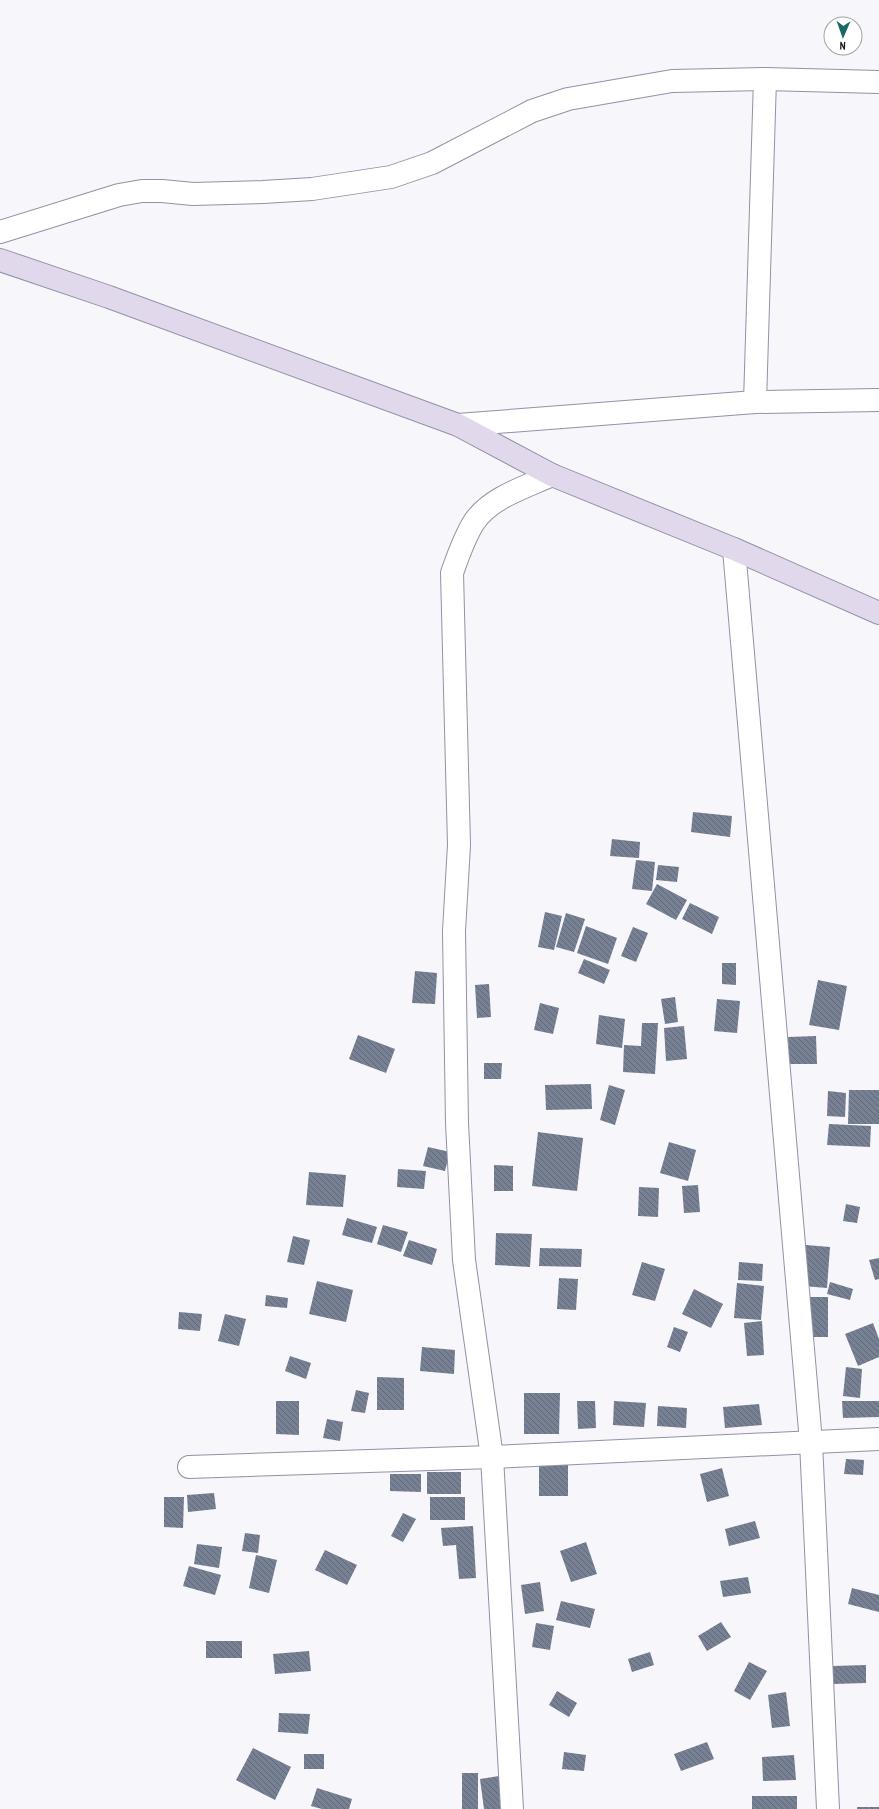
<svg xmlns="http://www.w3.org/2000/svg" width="879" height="1809" viewBox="0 0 879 1809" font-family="'PT Sans Narrow',sans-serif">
	<defs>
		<pattern id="building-back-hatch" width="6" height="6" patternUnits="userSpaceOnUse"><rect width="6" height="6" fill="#788094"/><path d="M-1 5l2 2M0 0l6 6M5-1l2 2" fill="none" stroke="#616878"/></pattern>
	</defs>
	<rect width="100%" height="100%" fill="#f6f6fb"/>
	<g fill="url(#building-back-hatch)">
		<polygon points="693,812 732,816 730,837 691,832"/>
		<polygon points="612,839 640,842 639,858 610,856"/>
		<polygon points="636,860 655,862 652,891 632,889"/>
		<polygon points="658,865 679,867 677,882 656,880"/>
		<polygon points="657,884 687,900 676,920 646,904"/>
		<polygon points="690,903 719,917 712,934 682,919"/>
		<polygon points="545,912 562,916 554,950 538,947"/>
		<polygon points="566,913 585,919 574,952 556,947"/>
		<polygon points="586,926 617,938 608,964 577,953"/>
		<polygon points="633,927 648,933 636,962 621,956"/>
		<polygon points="584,959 610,970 604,984 578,973"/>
		<polygon points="722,963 736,963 736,985 722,984"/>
		<polygon points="415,971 437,973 435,1004 412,1003"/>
		<polygon points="818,980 847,986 839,1030 809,1025"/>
		<polygon points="489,984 491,1017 477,1018 475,985"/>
		<polygon points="675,997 678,1022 665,1024 661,999"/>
		<polygon points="717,999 740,1001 737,1033 714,1031"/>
		<polygon points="540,1003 559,1008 553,1034 534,1030"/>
		<polygon points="599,1015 625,1019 622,1048 596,1044"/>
		<polygon points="642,1023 658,1023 655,1074 623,1072 624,1045 641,1046"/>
		<polygon points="684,1026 687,1059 666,1061 664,1028"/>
		<polygon points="358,1035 395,1049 386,1073 349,1059"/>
		<polygon points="816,1036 817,1064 789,1064 788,1037"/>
		<polygon points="484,1063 502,1063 501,1079 484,1079"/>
		<polygon points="591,1084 592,1109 546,1110 545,1085"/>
		<polygon points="609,1085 625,1090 615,1125 600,1120"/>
		<polygon points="849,1090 879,1090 879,1124 848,1124"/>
		<polygon points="828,1091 846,1093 845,1117 827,1116"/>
		<polygon points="829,1124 871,1126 870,1147 827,1145"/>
		<polygon points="538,1132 583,1138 577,1191 532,1186"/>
		<polygon points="669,1142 696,1150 688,1181 660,1173"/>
		<polygon points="428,1147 450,1152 445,1171 423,1166"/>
		<polygon points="494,1165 513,1166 513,1191 494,1191"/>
		<polygon points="398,1169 426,1171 424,1189 397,1187"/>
		<polygon points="309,1172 346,1175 343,1207 306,1205"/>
		<polygon points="698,1185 700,1212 684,1213 682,1186"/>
		<polygon points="639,1187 659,1188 658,1217 638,1216"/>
		<polygon points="846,1204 860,1207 857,1223 843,1221"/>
		<polygon points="347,1218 377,1227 372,1243 342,1235"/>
		<polygon points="383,1225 408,1232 401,1252 377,1244"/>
		<polygon points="496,1233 532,1234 530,1267 495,1265"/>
		<polygon points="293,1236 310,1240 304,1265 287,1262"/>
		<polygon points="409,1240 437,1249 432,1265 403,1256"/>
		<polygon points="806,1245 830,1247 827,1288 803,1286"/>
		<polygon points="540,1248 582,1249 581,1267 539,1266"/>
		<polygon points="879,1258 879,1279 875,1280 869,1260"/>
		<polygon points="642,1262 665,1269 655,1301 632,1295"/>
		<polygon points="739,1262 763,1264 762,1281 738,1280"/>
		<polygon points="559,1278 578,1279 576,1310 557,1309"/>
		<polygon points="317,1281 353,1290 346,1322 309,1314"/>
		<polygon points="830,1282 853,1289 850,1300 827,1294"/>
		<polygon points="737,1283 764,1286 761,1320 734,1318"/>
		<polygon points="694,1289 723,1304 711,1328 682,1314"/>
		<polygon points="266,1295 288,1298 287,1308 265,1306"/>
		<polygon points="808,1297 828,1297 828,1337 809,1337"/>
		<polygon points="179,1312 202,1314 200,1331 178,1329"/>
		<polygon points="225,1314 246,1319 239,1346 218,1341"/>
		<polygon points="762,1321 764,1355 747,1356 744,1323"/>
		<polygon points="873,1323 879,1339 879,1357 858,1366 845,1334"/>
		<polygon points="674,1327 688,1332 680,1352 667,1347"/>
		<polygon points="422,1347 455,1350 454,1374 420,1371"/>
		<polygon points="290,1356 311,1363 306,1379 285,1371"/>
		<polygon points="846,1367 862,1369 860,1398 843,1396"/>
		<polygon points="377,1377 404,1378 404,1410 377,1410"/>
		<polygon points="356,1390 369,1393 365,1413 351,1411"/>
		<polygon points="524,1393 560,1393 559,1434 524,1434"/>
		<polygon points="276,1401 299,1401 299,1435 276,1434"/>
		<polygon points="577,1401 595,1401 596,1428 578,1429"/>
		<polygon points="614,1401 646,1403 644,1427 613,1425"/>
		<polygon points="842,1401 879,1401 879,1417 843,1418"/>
		<polygon points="759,1404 762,1425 725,1428 723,1407"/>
		<polygon points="658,1406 687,1408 686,1428 657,1426"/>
		<polygon points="327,1419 343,1422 340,1441 323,1438"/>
		<polygon points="846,1459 864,1460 863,1475 844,1474"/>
		<rect x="539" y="1463" width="29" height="33"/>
		<polygon points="722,1468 729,1496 707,1502 700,1474"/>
		<rect x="427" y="1472" width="34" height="22"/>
		<polygon points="390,1474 421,1474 421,1492 390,1491"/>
		<polygon points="214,1493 216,1509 188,1512 187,1495"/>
		<polygon points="164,1497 184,1497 183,1528 164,1527"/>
		<rect x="430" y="1497" width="35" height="23"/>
		<polygon points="403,1513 416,1519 403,1542 391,1536"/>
		<polygon points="755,1521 760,1538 729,1546 725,1529"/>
		<polygon points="473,1526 476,1578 459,1579 456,1545 443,1546 441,1528"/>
		<polygon points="245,1533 260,1535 258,1553 242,1551"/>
		<polygon points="586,1542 597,1574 571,1582 560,1551"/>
		<polygon points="197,1544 222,1547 219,1568 194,1564"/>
		<polygon points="325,1550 357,1565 347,1585 315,1570"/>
		<polygon points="256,1555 277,1560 269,1593 249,1588"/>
		<polygon points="189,1566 221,1575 215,1595 183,1586"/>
		<polygon points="748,1577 751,1593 723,1597 720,1581"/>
		<polygon points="540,1582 544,1611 525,1614 521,1585"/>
		<polygon points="852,1588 879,1595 879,1612 848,1604"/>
		<polygon points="561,1601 595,1609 590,1628 556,1620"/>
		<polygon points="721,1622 731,1637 707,1651 698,1636"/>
		<polygon points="536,1623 554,1626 550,1650 532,1647"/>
		<rect x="206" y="1641" width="36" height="17"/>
		<polygon points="309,1651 311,1671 275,1674 273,1654"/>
		<polygon points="650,1652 654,1665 632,1672 628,1659"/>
		<polygon points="749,1662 767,1671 750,1700 734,1691"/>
		<polygon points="866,1665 866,1683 833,1684 833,1666"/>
		<polygon points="557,1691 577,1703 569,1717 549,1705"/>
		<polygon points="786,1692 790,1726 772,1728 768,1695"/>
		<polygon points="279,1713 310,1714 308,1734 278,1732"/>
		<polygon points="707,1742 714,1759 681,1771 674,1754"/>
		<polygon points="253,1748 291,1767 275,1800 236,1780"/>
		<polygon points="564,1752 586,1755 584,1771 562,1769"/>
		<rect x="304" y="1754" width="20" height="15"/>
		<polygon points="794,1755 796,1780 763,1781 762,1757"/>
		<rect x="462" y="1773" width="16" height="36"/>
		<polygon points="499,1776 503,1809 484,1809 480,1779"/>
		<polygon points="317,1788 352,1799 349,1809 322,1809 311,1806"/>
		<rect x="752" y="1796" width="45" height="13"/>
		<rect x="857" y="1807" width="22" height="2"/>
	</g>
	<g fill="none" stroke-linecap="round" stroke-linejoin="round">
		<defs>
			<g id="street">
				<polyline points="0,232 119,195 142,191 162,191 193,194 263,192 312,189 391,177 432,163 532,111 568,99 672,81 765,79 879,82"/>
				<polyline points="755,402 765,79"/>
				<polyline points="458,425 755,402 879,400"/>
				<polyline points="734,549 811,1442 828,1809"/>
				<polyline points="189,1467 492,1457 879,1439"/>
				<path d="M512,1809L492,1457L464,1260L457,1123L454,931L459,845L452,573C458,556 464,538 474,522C491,497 526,487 552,475"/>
			</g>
			<polyline id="secondary" points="0,260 109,297 458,425 552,475 734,549 879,613"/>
		</defs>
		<use href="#street" stroke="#9291a7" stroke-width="24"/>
		<use href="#secondary" stroke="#9291a7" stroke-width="24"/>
		<use href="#street" stroke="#fff" stroke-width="22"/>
		<use href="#secondary" stroke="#e1d8eb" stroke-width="22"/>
	</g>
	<g transform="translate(843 36) rotate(182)"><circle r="19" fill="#ffffff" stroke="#a2a2a5"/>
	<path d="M0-3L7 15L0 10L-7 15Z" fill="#196768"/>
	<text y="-6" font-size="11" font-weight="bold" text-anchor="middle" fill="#16161e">N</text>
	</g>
</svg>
